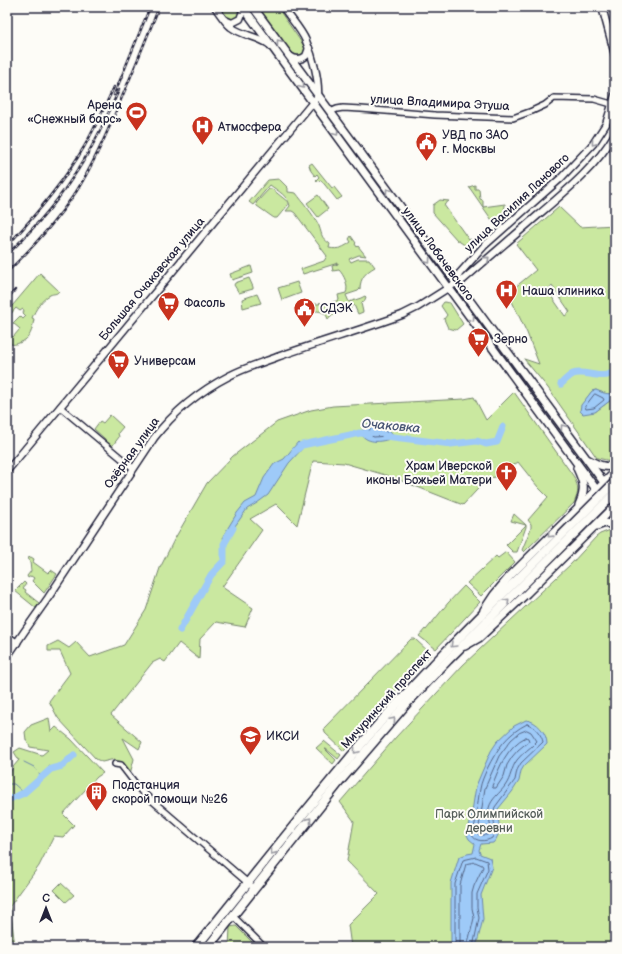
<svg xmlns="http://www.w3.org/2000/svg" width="622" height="954" viewBox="0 0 622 954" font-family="'Balsamiq Sans',sans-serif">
	<rect width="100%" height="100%" fill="#fdfcf7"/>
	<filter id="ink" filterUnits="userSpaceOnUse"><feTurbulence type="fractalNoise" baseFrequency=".025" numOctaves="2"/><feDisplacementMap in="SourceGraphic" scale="8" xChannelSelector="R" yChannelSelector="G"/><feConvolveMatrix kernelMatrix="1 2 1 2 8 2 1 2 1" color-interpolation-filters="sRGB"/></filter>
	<g filter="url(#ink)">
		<g fill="#cae8a0" stroke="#76856e" fill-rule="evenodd">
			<polygon points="219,7 236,7 239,14 237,17 231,20 226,17"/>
			<path d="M258,7H277L304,46C306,55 300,57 292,53Z"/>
			<polygon points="312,163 332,188 334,187 342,197 337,200 321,180 317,181 316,180 319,177 317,174 315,176 311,171 309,165"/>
			<path d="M279,179L288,188V192L296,193C302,201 316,218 319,226C323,237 320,236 330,244L329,248C339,250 344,247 351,242L349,239L351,236L356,243L355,244L357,247L358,246L366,256L359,255L349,259L351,262L358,259H369L375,267C366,272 360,278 360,289L358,291L346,295L349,302L361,298L365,296L366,297L364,302L361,303L363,312L358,314L354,305L350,307L351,309L330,316V318L328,319C326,313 322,311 315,311L313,304H319L320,302L322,306L339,300L338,295L346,293C349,286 344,275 339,270L333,271L332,266L338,264V263L303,274L301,269L324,261L327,256L295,213L292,211H286L290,206C288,196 278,191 270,185L253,205L249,202L268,180Z"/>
			<polygon points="475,185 475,189 479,189 480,199 483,200 483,207 505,204 504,218 499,226 496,226 469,187"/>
			<polygon points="269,189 272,189 288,202 288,205 277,218 274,218 257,206 256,203"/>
			<polygon points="318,195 328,209 318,217 307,203"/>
			<polygon points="440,200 449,201 444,205 469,240 471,239 466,246 457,240 433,213 433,205"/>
			<path d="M559,207L580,227L615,225V393C608,395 603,393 596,390L592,391L587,398L595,412L615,397V460L611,461L597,458L548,388L524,359L539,364L527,333L508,293L536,270L516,244ZM552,286L570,312L565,316L547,290Z"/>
			<polygon points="251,266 253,273 232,280 230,274"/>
			<path d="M40,273L59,291C56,295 54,293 50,295C42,299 35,310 32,318L34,319C32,330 31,339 19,343C14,345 12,345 7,342V332L13,337L20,329L13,323L20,316L23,319L26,316L23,313L24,311L23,309L20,311L16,308L7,318V312Z"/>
			<polygon points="249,278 253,287 253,289 239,293 234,285 235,283"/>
			<polygon points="297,282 301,293 282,300 278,288"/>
			<polygon points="257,294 261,303 243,308 242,299"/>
			<polygon points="444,302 450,303 463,324 456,330 448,328 444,319 447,315 441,306"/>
			<path d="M514,392L574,477C579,489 579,491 574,503L524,552L522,550L531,528V524L528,520L548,497L538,487L518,462L511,467L509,472L496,477L488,478L463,505L392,477L344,463L313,461L297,525L276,504L250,519L262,530L222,587L253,608L245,627L216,622L200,639L199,659L179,643L165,662L160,659L152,663L111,715L142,742L139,749L123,738L134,759L130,774L115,759L102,762L96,759L58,718L49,701L70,673L60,651H48V646L58,641L69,648L76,642L90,657L124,645L146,610L160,568L174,540L207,483L233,456L277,422L311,410L333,406L464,399L474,397L486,420Z"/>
			<polygon points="110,415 123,427 118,433 119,437 110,449 107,446 105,439 94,429 100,421 103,423"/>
			<polygon points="514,514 526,525 526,527 517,552 513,552 506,545 526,525 511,521"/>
			<polygon points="613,529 615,530 615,947 351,947 348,925 379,894 347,861 354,821 340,802 396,737 463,665 571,564 596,537 600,534"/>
			<polygon points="506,552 515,562 481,596 467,583 496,556 498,558"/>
			<polygon points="31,557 34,559 33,562 48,573 51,570 57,574 44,593 32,581 34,578 31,576 28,578 27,576 31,571 30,562 28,558"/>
			<polygon points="24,582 26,584 23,588 26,590 25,592 39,603 36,608 15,591"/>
			<polygon points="464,586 480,602 436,649 419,636 425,629 426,630 448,603"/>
			<polygon points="411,639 415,639 431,654 389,698 344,751 325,733 324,728"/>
			<polygon points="49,718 51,732 56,727 71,739 103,773 97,777 63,814 74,825 63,837 54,836 39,866 10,906 15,947 7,947 7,779 13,767 19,760 14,752 20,748 42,755 48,750 30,747 26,740 25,732 31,725"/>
			<polygon points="324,741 341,755 338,759 326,749 325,749 336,760 333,764 316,748"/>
			<polygon points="61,883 74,895 66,902 54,890"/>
			<polygon points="236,926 257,947 248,947 245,945 243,947 229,947 230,927"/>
		</g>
		<g fill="#9ecaf8" stroke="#6c87ac">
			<path d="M596,390C603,393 608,395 615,393V397L595,412L583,414L580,411L581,405L592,391Z"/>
			<path d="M370,422C382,422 388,428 395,437C383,442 368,445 360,433Z"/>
			<polygon points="298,442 302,445 302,449 289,463 268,495 257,503 247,509 228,536 224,544 223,536 237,513 245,503 256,497 264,478 274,464 284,459"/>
			<path d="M526,720C537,721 547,733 547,744L524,766L521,771L519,781L512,792L498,809L497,811C499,823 502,834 493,843L481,844L479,850L480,854L490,858L492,867L481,895L483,919L476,947H451V883L459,857L467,854L473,853L475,844L469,839L467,835L471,818L476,786L481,774L491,751L497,742L514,726Z"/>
		</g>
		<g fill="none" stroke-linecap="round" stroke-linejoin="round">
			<g stroke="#546587" stroke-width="1">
				<polygon points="595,394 603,398 604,400 594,408 586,409 585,407"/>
				<polygon points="376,426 383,429 387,433 387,436 374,437 368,435 367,433 372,427"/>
				<path d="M527,724C534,725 542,735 543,742L521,763L517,770L515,780L495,807C490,817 499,828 492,838C486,842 475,842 472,835C477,821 477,804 480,789C481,782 484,776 487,769C497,749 507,734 527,724Z"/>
				<path d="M527,730L531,732L537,741C531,748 522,753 517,760C511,768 511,778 505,786C500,793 491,799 489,808C486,817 495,827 487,835H479L478,833L485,788L499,756L511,740L519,733Z"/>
				<path d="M526,737L528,738L529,741L518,750L512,757L507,765L504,776L496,788H493L492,786C499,768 507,746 526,737Z"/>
				<polyline points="455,947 455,884 463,860 476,857 487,861 488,869 477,894 477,907 479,918 473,947"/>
				<polyline points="460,947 460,885 466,864 475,862 482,865 483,867 474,886 472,893 472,908 474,918 467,947"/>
			</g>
			<g stroke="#6c87ac" stroke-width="1">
				<polyline points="24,762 34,767 36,770"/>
				<polyline points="49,765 51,769"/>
				<polyline points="39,774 42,778"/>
				<polyline points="7,784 14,784 24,793"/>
			</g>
			<g stroke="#9ecaf8" stroke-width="7">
				<path d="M561,384C564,381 569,376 573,374C585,369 602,382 615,371"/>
				<polyline points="385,436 451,444 477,441 486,444 497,442 503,427"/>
				<polyline points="295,451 302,445 360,433 369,434"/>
				<polyline points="180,630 211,575 224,561 224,544 233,528"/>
				<polyline points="7,800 24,793 51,769 62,766 74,755"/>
			</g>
			<defs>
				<g id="minor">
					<polyline points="330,112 337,109 343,108 361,109 435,115 513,118 532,111 545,105 554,98 594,99 615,105"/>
					<polyline points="60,407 133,468"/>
					<polyline points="115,764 121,765 141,791 255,889"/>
					<polyline points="233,916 264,947"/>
				</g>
				<g id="tertiary">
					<path d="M215,7C220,14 225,22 231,27C243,36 258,36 270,45"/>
					<polyline points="602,7 615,55"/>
					<polyline points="225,20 232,23 240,19 243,11 242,7"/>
					<path d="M290,56C295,60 301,60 306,56L309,48"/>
					<polyline points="456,283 459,274 485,245 561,178 593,144 606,124 615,95"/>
					<path d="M7,471L318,96C319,79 313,57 306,41C301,29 290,18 283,7"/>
					<polyline points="7,636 17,643"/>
					<path d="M7,657L24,632L48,598L154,438C174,412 200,391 229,376C244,368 261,363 277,357C319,342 361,330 402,315L418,307L456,283L463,280C488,258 513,237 537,216C565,192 596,167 615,134"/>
				</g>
				<g id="secondary">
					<polyline points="243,7 615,515"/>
					<polyline points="253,7 611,492"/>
					<path d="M589,460C598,465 605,468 615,466"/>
					<path d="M577,468C584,483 586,489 579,505"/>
					<polyline points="597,526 605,523 615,525"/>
					<polyline points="484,610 494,595 510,576 615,472"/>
					<polyline points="465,646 479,638 527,593 615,506"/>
				</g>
				<g id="primary">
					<path d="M196,947C258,871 319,792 384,718C440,655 500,597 559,538"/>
					<polyline points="208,947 341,780 408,702 448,660 565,543"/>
				</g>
			</defs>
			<use href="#minor" stroke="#22223b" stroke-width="8"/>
			<use href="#tertiary" stroke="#22223b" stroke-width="9"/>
			<use href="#secondary" stroke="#22223b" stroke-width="10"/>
			<use href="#primary" stroke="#22223b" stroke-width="11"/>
			<use href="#minor" stroke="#fdfcf7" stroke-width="5"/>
			<use href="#tertiary" stroke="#fdfcf7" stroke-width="6"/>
			<use href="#secondary" stroke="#fdfcf7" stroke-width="7"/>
			<use href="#primary" stroke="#fdfcf7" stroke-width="8"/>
			<defs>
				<g id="rail">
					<polyline points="114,95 150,7"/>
					<path d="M7,246C35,216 63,183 84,147C95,128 104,108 114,87"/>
					<path d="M7,255C30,232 53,208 71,180C91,152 105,121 119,90"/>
					<path d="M7,272C33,248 56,221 76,192C95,162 109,129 122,97C135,67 147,37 159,7"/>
					<polyline points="7,299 15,290"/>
				</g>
			</defs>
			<use href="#rail" stroke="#22223b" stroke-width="2.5"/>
			<use href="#rail" stroke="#fdfcf7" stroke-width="1" stroke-dasharray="3" stroke-linecap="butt"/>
			<defs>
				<g id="primary-bridge">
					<polyline points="559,538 615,482"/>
					<polyline points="565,543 615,493"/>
				</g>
			</defs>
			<use href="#primary-bridge" stroke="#22223b" stroke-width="11" stroke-linecap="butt"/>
			<use href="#primary-bridge" stroke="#fdfcf7" stroke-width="8"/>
		</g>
		<defs><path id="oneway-chevron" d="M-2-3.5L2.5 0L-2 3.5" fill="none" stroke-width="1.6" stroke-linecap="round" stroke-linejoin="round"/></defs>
		<g stroke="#9a9aa2">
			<use href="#oneway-chevron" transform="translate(279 42) rotate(-127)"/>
			<use href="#oneway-chevron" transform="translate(302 86) rotate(53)"/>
			<use href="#oneway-chevron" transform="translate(336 133) rotate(54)"/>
			<use href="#oneway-chevron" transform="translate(594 143) rotate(129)"/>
			<use href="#oneway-chevron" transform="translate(388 191) rotate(-126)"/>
			<use href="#oneway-chevron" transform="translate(487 259) rotate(-41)"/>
			<use href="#oneway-chevron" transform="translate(428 261) rotate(54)"/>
			<use href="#oneway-chevron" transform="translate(472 319) rotate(54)"/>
			<use href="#oneway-chevron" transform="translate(563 427) rotate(-126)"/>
			<use href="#oneway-chevron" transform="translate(550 535) rotate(136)"/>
			<use href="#oneway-chevron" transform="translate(507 601) rotate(-45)"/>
			<use href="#oneway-chevron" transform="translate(453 645) rotate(135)"/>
			<use href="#oneway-chevron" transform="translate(393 720) rotate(-49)"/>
			<use href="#oneway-chevron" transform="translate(356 751) rotate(130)"/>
			<use href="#oneway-chevron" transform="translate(309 820) rotate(-51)"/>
			<use href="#oneway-chevron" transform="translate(273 852) rotate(129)"/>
		</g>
	</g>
	<defs>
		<symbol id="stadium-pin" viewBox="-11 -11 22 30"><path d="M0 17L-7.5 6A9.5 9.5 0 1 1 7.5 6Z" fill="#c8321e" stroke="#fdfcf7"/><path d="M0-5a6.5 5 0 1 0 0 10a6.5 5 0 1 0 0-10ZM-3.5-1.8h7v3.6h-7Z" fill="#fff"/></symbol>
		<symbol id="hospital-pin" viewBox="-11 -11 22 30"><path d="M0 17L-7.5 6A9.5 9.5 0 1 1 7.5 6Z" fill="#c8321e" stroke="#fdfcf7"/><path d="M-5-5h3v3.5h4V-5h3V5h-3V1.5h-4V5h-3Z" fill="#fff"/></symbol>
		<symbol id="civic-pin" viewBox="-11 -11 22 30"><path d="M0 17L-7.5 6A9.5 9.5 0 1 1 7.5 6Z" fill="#c8321e" stroke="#fdfcf7"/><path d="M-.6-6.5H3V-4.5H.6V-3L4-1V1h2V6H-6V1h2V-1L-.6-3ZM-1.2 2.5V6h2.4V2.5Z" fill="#fff"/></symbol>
		<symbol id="supermarket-pin" viewBox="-11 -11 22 30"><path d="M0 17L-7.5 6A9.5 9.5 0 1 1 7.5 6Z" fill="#c8321e" stroke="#fdfcf7"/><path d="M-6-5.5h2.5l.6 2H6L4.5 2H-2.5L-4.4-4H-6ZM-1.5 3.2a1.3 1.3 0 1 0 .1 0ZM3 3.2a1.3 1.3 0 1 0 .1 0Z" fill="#fff"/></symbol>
		<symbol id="church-pin" viewBox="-11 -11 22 30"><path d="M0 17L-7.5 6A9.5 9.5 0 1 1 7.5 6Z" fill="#c8321e" stroke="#fdfcf7"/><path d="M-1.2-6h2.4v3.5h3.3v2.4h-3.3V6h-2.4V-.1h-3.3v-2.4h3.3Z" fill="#fff"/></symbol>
		<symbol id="university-pin" viewBox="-11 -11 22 30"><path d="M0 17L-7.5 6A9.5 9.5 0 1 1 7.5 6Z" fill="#c8321e" stroke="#fdfcf7"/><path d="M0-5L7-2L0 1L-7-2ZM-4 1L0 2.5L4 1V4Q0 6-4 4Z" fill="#fff"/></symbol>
		<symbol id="building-pin" viewBox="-11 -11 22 30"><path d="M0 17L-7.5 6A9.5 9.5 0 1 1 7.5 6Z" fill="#c8321e" stroke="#fdfcf7"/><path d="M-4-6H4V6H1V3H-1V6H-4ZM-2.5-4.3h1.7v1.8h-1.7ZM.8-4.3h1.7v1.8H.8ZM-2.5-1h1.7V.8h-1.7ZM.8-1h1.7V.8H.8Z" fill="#fff"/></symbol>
	</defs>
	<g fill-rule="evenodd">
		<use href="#stadium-pin" x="124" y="100" width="25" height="34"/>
		<use href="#hospital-pin" x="190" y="114" width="25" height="34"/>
		<use href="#civic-pin" x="414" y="130" width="25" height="34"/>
		<use href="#hospital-pin" x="494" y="278" width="25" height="34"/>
		<use href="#supermarket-pin" x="156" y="290" width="25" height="34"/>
		<use href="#civic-pin" x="292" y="296" width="25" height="34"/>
		<use href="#supermarket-pin" x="466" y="326" width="25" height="34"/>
		<use href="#supermarket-pin" x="106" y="348" width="25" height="34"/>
		<use href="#church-pin" x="494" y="460" width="25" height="34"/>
		<use href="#university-pin" x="238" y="724" width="25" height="34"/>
		<use href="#building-pin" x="84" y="780" width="25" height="34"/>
	</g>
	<g text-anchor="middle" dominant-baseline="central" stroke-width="4" stroke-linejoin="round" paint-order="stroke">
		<g font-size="12" fill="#22223b" stroke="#fdfcf7">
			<text transform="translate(440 103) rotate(3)">улица Владимира Этуша</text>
			<text transform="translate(517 203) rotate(-43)">улица Василия Ланового</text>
			<text transform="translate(438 254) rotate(54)">улица Лобачевского</text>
			<text transform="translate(152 279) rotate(-50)">Большая Очаковская улица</text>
			<text transform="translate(132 453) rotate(-54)">Озёрная улица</text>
			<text transform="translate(387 699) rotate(-48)">Мичуринский проспект</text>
		</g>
		<g font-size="12" fill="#22223b" stroke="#fdfcf7" text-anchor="start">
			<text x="122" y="105" text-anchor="end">Арена<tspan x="122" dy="14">«Снежный барс»</tspan></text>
			<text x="218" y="127">Атмосфера</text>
			<text x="442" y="135">УВД по ЗАО<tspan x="442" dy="14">г. Москвы</tspan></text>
			<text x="522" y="291">Наша клиника</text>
			<text x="184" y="303">Фасоль</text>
			<text x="320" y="308">СДЭК</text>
			<text x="494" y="339">Зерно</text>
			<text x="134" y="361">Универсам</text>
			<text x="492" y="466" text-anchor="end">Храм Иверской<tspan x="492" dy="14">иконы Божьей Матери</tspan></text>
			<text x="266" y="736">ИКСИ</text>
			<text x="112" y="785">Подстанция<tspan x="112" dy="14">скорой помощи №26</tspan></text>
		</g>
		<g font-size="12" fill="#545d59" stroke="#fdfcf7">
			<text x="489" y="814">Парк Олимпийской<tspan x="489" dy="14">деревни</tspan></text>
		</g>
		<g font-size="13" font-style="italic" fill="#475474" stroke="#fdfcf7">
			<text transform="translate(391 426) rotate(5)">Очаковка</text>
		</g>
	</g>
	<rect width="622" height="954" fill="none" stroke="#fdfcf7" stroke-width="24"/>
	<rect x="12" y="12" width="598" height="930" fill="none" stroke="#22223b" stroke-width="1.5" filter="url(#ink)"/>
	<g transform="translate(46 908)" stroke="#fdfcf7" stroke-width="3" paint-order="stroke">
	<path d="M0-3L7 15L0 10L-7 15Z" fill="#22223b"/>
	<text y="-6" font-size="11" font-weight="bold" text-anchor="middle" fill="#22223b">С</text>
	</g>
</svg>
